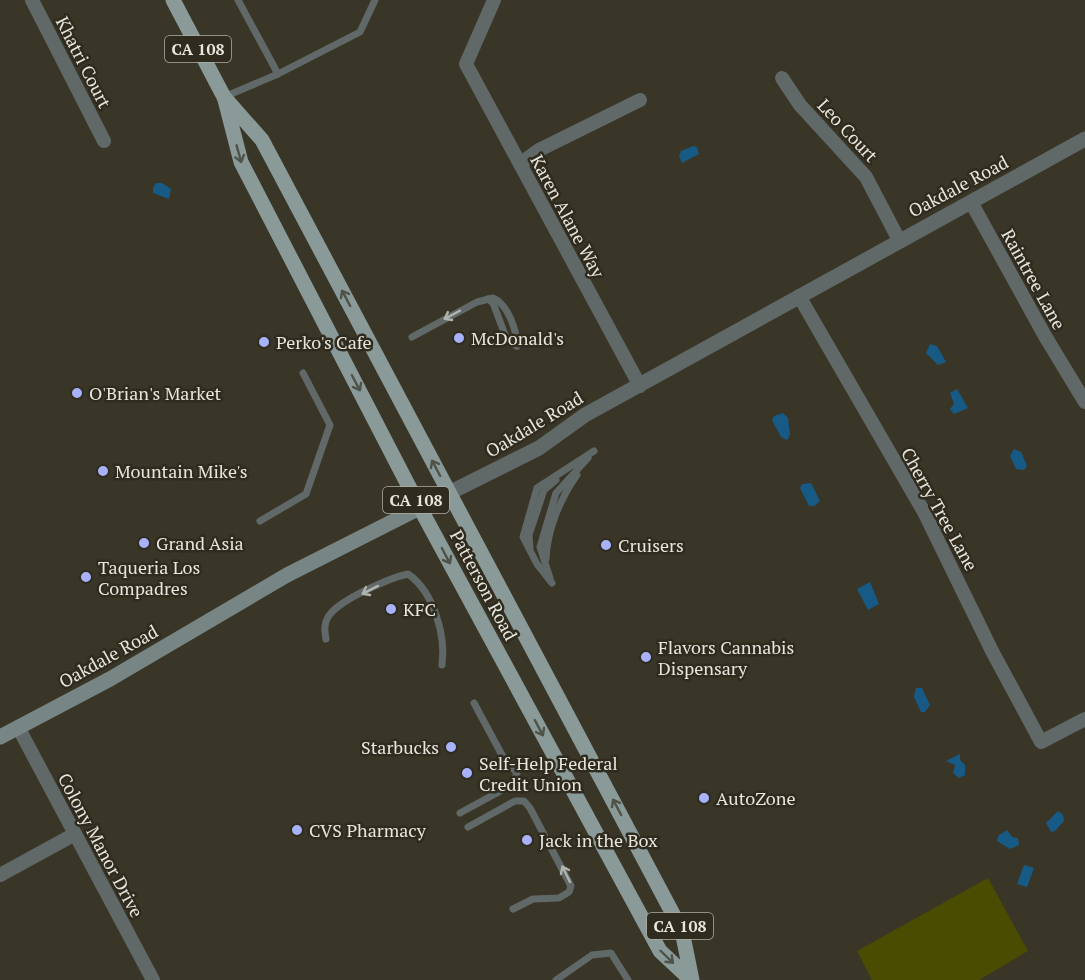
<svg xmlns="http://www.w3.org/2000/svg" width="1085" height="980" viewBox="0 0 1085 980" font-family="'PT Serif',serif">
	<rect width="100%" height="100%" fill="#393628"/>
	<polygon fill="#494c01" points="988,878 1028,951 979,980 872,980 857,951"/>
	<g fill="#185a86">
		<polygon points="693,146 697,147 699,154 682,163 679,156 681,151"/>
		<polygon points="156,183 162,183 171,189 169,199 153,193 153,187"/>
		<polygon points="930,344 937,346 946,362 938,365 926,353"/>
		<polygon points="957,389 968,408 954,414 950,409 954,404 950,393"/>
		<polygon points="783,413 788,418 790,435 787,440 781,437 772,420 774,416"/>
		<polygon points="1014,449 1021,452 1027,466 1024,470 1016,469 1010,456"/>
		<polygon points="811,483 820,501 814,506 809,506 800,488 802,484"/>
		<polygon points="870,582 879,604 868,610 857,589"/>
		<polygon points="916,688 922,688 930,705 925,712 921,712 914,697"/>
		<polygon points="960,754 960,760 965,765 965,775 959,778 953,773 955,765 946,761"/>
		<polygon points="1058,811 1063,815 1064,821 1055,831 1051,832 1046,823"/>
		<polygon points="1007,830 1012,837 1018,838 1019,845 1010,849 997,841 998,836"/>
		<polygon points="1024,865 1034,868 1027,887 1017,884"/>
	</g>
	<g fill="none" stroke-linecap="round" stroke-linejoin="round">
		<g stroke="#606968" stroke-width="7">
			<polyline points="238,0 278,74"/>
			<polyline points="224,97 278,74 360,32 375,0"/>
			<polyline points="488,299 493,303 507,340 517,346"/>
			<path d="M412,337L477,302L493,298C508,304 517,331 517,346"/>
			<polyline points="260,521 306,494 330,425 303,373"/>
			<polyline points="530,548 529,535 544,490 556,480"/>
			<path d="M546,559C547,530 560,499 577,475"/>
			<polyline points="550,578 540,547 556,493 588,458"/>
			<polyline points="552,583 537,564 523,537 537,488 594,451"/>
			<path d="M326,639C324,629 324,620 332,612C345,598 389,578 408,574C434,592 446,636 442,665"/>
			<polyline points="460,813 513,784 517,773 502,755 474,703"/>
			<polyline points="468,827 515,801 524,801 530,808 571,886 569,892 559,898 533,899 513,909"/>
			<polyline points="556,980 592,955 611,953 628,980"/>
		</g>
		<g stroke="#606968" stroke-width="14">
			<polyline points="32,0 104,141"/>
			<polyline points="494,0 466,64 640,386"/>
			<polyline points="782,78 800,105 866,177 899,240"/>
			<polyline points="520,164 539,150 640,100"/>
			<polyline points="971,202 1045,336 1085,402"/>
			<polyline points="799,296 924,512 992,651 1041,742 1085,719"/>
			<polyline points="18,727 153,980"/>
			<polyline points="0,875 75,834"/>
		</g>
		<polyline stroke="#606968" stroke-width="15" points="449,493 539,448 585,415 1085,139"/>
		<polyline stroke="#778584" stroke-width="15" points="0,737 110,679 287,575 449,493"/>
		<g stroke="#899a99" stroke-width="15">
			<polyline points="173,0 224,97 262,140 682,931 692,980"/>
			<polyline points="225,100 241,162 420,508 660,951 691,980"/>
		</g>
	</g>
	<defs><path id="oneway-shaft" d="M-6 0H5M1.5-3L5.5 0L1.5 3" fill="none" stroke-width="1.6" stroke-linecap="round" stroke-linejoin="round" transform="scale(1.5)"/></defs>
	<g stroke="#4e5249">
		<use href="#oneway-shaft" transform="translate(239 154) rotate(74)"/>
		<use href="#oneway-shaft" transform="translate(346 298) rotate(-118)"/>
		<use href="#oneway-shaft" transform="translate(356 383) rotate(62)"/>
		<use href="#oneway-shaft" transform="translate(436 468) rotate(-118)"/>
		<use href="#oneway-shaft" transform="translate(446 556) rotate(62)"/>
		<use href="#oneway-shaft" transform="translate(539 728) rotate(62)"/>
		<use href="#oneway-shaft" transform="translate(617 807) rotate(-118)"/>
		<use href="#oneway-shaft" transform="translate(667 957) rotate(44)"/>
	</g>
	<g stroke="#b1b3ae">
		<use href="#oneway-shaft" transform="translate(452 315) rotate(152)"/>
		<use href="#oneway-shaft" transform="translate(370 590) rotate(153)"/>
		<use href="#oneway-shaft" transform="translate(566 874) rotate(-116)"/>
	</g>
	<g fill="#a7b1fc" stroke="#2f2b1e" stroke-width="2">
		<circle cx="459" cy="338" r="6"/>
		<circle cx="264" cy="342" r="6"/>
		<circle cx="77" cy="393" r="6"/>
		<circle cx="103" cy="471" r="6"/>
		<circle cx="144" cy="543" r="6"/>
		<circle cx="606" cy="545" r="6"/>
		<circle cx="86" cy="577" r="6"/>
		<circle cx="391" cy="609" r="6"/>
		<circle cx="646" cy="657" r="6"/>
		<circle cx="451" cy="747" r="6"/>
		<circle cx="467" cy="773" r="6"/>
		<circle cx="704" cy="798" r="6"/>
		<circle cx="297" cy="830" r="6"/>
		<circle cx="527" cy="840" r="6"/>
	</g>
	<g text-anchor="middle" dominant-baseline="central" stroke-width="5" stroke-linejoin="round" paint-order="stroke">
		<g fill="#2f2b1e" stroke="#b0ada3" stroke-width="1.5">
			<rect x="165" y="36" width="66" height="26" rx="4.5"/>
			<rect x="383" y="487" width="66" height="26" rx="4.5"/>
			<rect x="647" y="913" width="66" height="26" rx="4.5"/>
		</g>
		<g font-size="16" font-weight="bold" fill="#e7e5dc">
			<text x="198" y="49">CA 108</text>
			<text x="416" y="500">CA 108</text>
			<text x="680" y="926">CA 108</text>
		</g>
		<g font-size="18" fill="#e7e5dc" stroke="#2f2b1e">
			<text transform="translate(84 62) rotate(63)">Khatri Court</text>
			<text transform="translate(848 130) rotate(47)">Leo Court</text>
			<text transform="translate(958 186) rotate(-28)">Oakdale Road</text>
			<text transform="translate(568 216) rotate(62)">Karen Alane Way</text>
			<text transform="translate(1034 279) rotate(61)">Raintree Lane</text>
			<text transform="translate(534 424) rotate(-31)">Oakdale Road</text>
			<text transform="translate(940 509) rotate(61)">Cherry Tree Lane</text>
			<text transform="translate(484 585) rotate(62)">Patterson Road</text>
			<text transform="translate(108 656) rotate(-29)">Oakdale Road</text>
			<text transform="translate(101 845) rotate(62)">Colony Manor Drive</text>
		</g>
		<g font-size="18" fill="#e7e5dc" stroke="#2f2b1e" text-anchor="start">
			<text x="471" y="338">McDonald's</text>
			<text x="276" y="342">Perko's Cafe</text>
			<text x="89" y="393">O'Brian's Market</text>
			<text x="115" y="471">Mountain Mike's</text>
			<text x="156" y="543">Grand Asia</text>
			<text x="618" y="545">Cruisers</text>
			<text x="98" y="567">Taqueria Los<tspan x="98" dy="21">Compadres</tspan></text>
			<text x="403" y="609">KFC</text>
			<text x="658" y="647">Flavors Cannabis<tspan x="658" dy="21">Dispensary</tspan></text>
			<text x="439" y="747" text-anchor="end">Starbucks</text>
			<text x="479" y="763">Self-Help Federal<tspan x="479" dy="21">Credit Union</tspan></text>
			<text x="716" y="798">AutoZone</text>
			<text x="309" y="830">CVS Pharmacy</text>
			<text x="539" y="840">Jack in the Box</text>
		</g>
	</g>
</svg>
